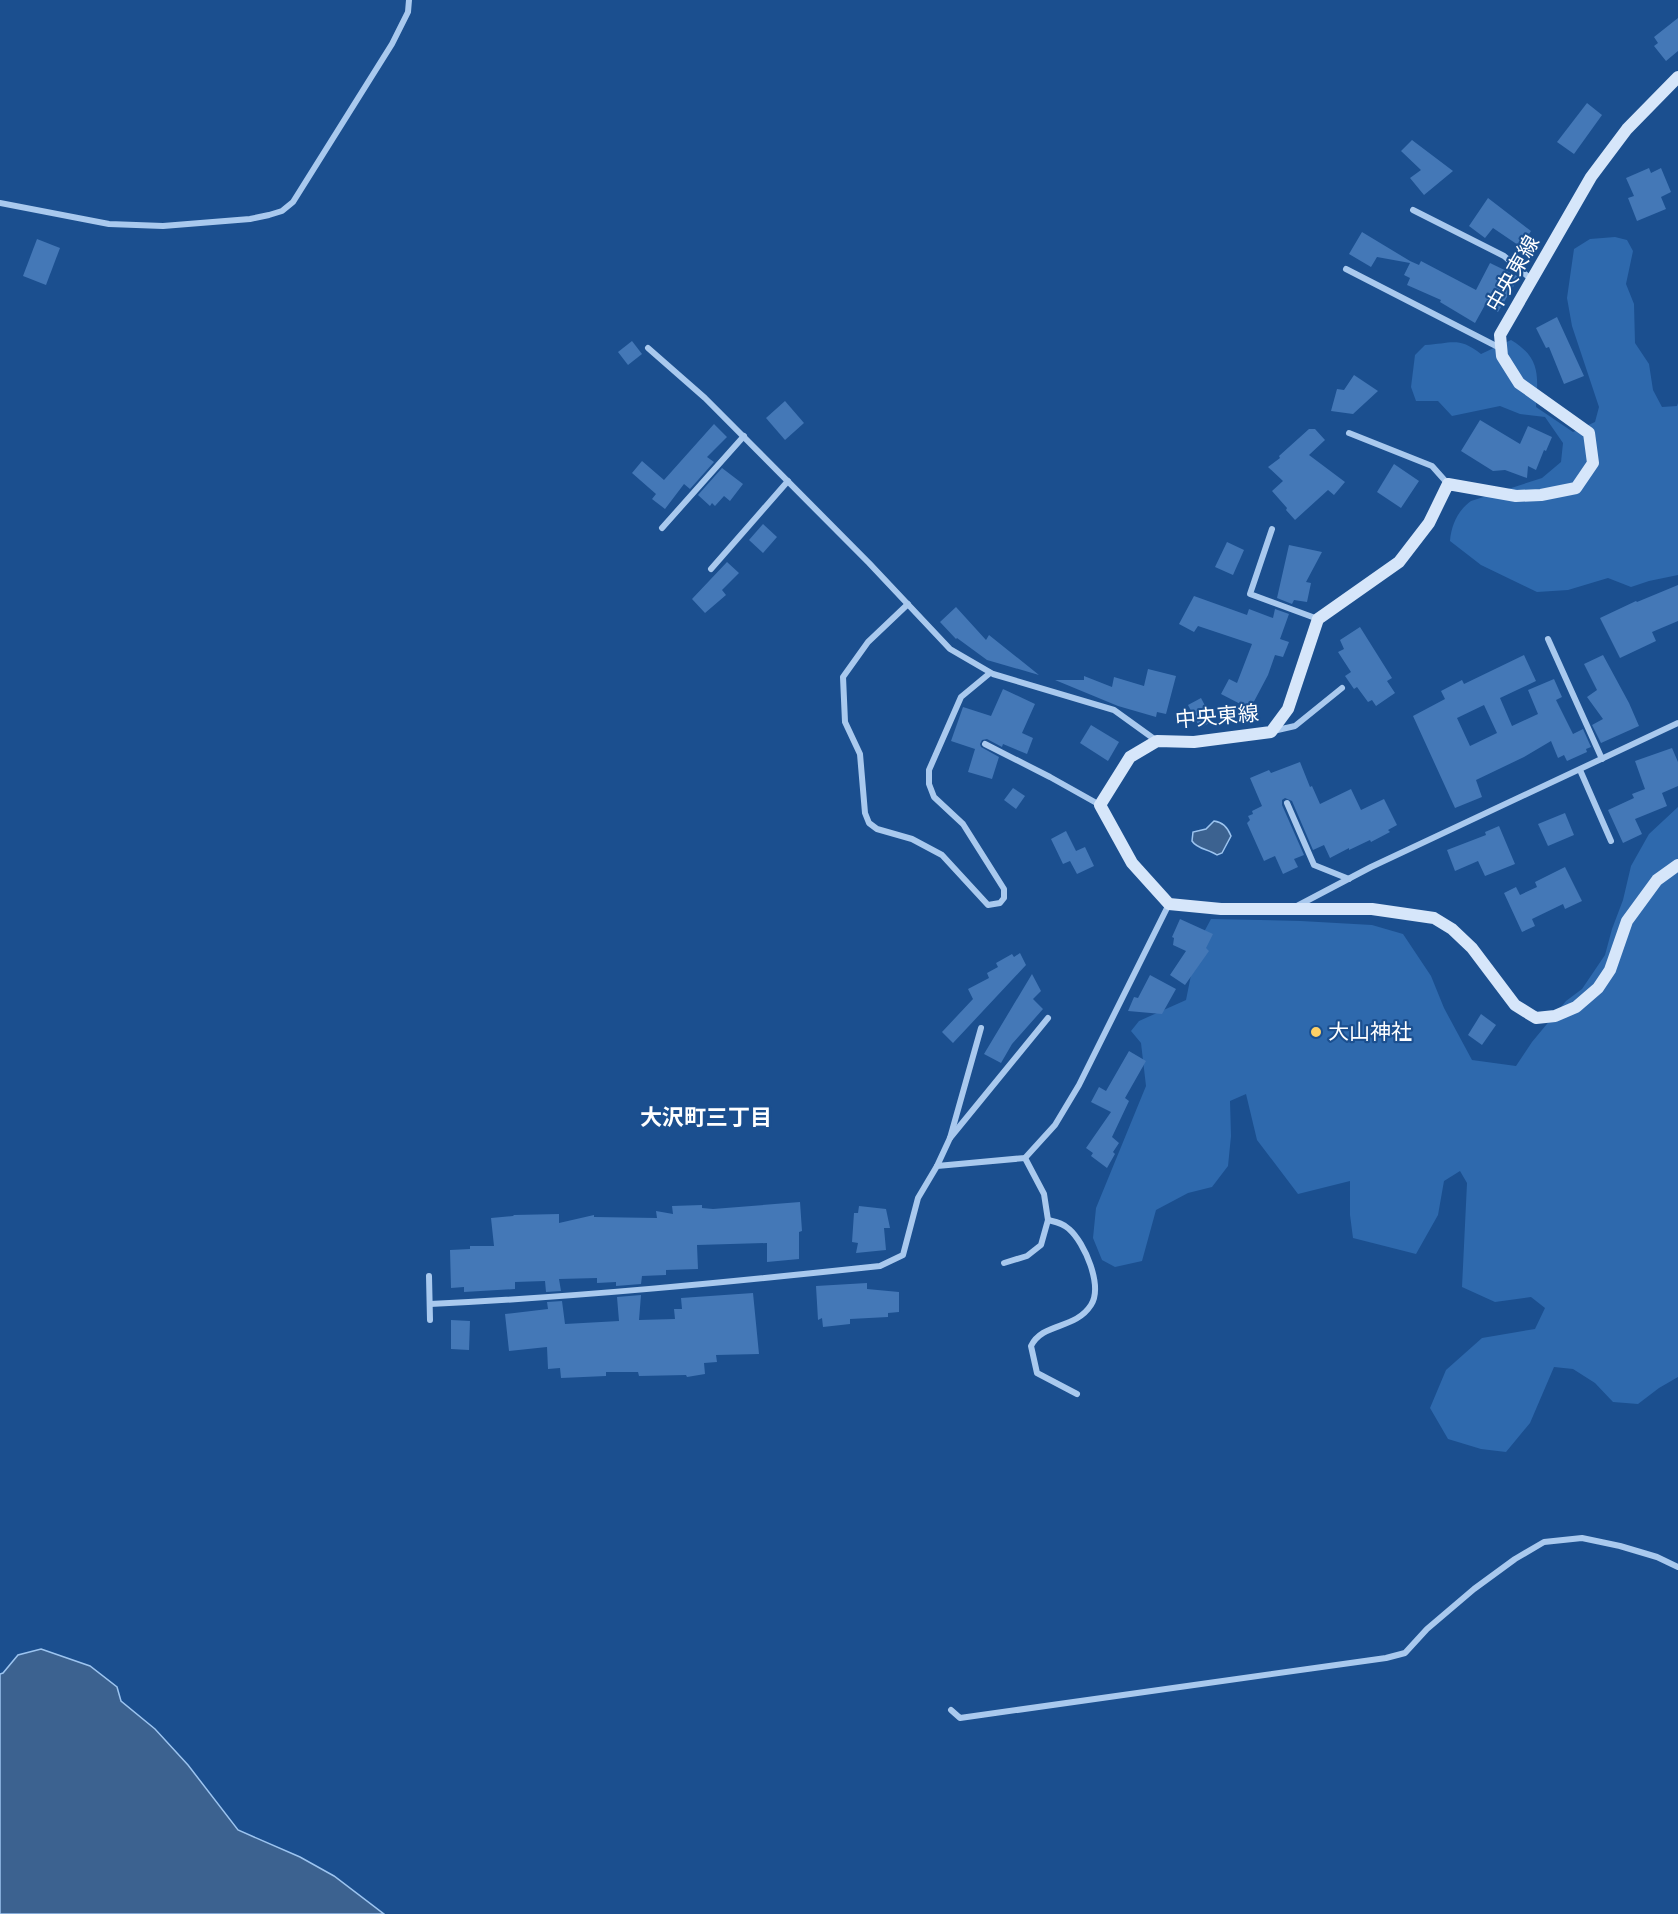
<svg xmlns="http://www.w3.org/2000/svg" width="1678" height="1914" viewBox="0 0 1678 1914" font-family="'Varela Round','Noto Sans JP',sans-serif">
	<rect width="100%" height="100%" fill="#1b4f8f"/>
	<g fill="#2e69ad">
		<path d="M1615,237L1627,240L1633,251L1626,284L1634,304L1635,343L1649,364L1653,390L1662,407L1677,406L1678,403V575L1649,581L1631,587L1608,578L1568,590L1537,592L1481,565L1450,541C1451,526 1458,510 1471,501L1542,478L1561,462L1563,443L1545,417L1520,414L1500,406L1452,416L1438,401H1416L1411,387L1415,355L1425,345C1451,344 1458,336 1481,354L1511,340C1541,358 1538,376 1536,407L1573,432L1595,422L1599,407L1572,326L1567,298L1574,249L1590,239Z"/>
		<polygon points="1678,807 1678,1377 1659,1388 1638,1404 1613,1402 1595,1383 1573,1369 1554,1367 1530,1423 1506,1452 1481,1449 1448,1439 1430,1408 1446,1370 1482,1338 1535,1329 1545,1308 1531,1297 1495,1302 1462,1287 1467,1183 1460,1171 1444,1181 1438,1215 1416,1254 1353,1238 1350,1215 1350,1181 1298,1194 1257,1140 1246,1094 1230,1101 1231,1136 1228,1166 1212,1187 1188,1193 1156,1210 1142,1261 1115,1267 1102,1260 1093,1238 1096,1208 1146,1086 1141,1043 1131,1031 1139,1021 1186,1000 1197,945 1211,919 1301,921 1372,925 1403,934 1431,976 1444,1008 1472,1060 1516,1066 1532,1042 1566,1001 1582,989 1605,955 1612,929 1623,900 1631,866 1649,834"/>
	</g>
	<g fill="#3c6290" stroke="#9cc4f0" stroke-width="1.5">
		<path d="M1214,821C1223,822 1228,828 1231,836L1222,853L1217,855C1208,849 1197,849 1192,841L1193,832L1206,829Z"/>
		<polygon points="41,1649 90,1666 117,1687 121,1701 155,1729 188,1765 238,1830 300,1857 334,1876 384,1914 0,1914 0,1674 3,1673 18,1655"/>
	</g>
	<g fill="#4478b7" fill-rule="evenodd">
		<polygon points="1678,18 1678,51 1666,61 1654,46 1658,43 1654,37"/>
		<polygon points="1587,103 1602,115 1574,154 1557,142"/>
		<polygon points="1412,140 1453,171 1424,195 1410,178 1421,170 1401,151"/>
		<polygon points="1649,168 1651,173 1661,168 1671,192 1661,197 1666,209 1637,221 1628,198 1634,196 1626,178"/>
		<polygon points="1488,198 1531,231 1521,247 1493,228 1485,238 1469,226"/>
		<polygon points="1362,232 1410,261 1419,265 1421,261 1476,290 1490,263 1519,277 1498,312 1485,305 1475,323 1440,302 1441,300 1407,285 1410,278 1404,275 1410,263 1377,257 1371,267 1349,254"/>
		<polygon points="37,239 60,248 46,285 23,276"/>
		<polygon points="1557,317 1584,376 1564,384 1549,347 1546,348 1536,328"/>
		<polygon points="632,341 642,354 628,365 618,352"/>
		<polygon points="1354,375 1378,391 1353,414 1331,411 1337,389 1344,390"/>
		<polygon points="785,401 804,423 785,440 766,418"/>
		<polygon points="1480,420 1520,444 1528,426 1552,437 1546,451 1544,450 1536,470 1528,466 1527,478 1505,470 1493,471 1461,451"/>
		<polygon points="714,424 727,437 707,457 714,462 690,489 684,484 665,509 652,499 656,494 632,473 642,461 664,480"/>
		<polygon points="1309,429 1315,429 1325,440 1309,455 1345,482 1334,495 1328,490 1295,520 1286,510 1287,508 1272,491 1283,481 1268,467 1280,458 1279,456"/>
		<polygon points="1394,464 1419,481 1401,508 1377,492"/>
		<polygon points="722,468 743,484 730,501 724,496 715,506 712,503 710,506 698,495"/>
		<polygon points="763,524 777,537 763,553 749,540"/>
		<polygon points="1227,542 1244,550 1233,575 1215,567"/>
		<polygon points="1289,545 1322,552 1306,582 1311,583 1307,602 1294,600 1292,604 1277,598"/>
		<polygon points="727,562 739,573 722,590 726,595 705,613 692,599"/>
		<polygon points="1678,585 1678,621 1652,632 1656,641 1620,658 1600,618 1636,601 1637,602"/>
		<polygon points="1194,596 1247,615 1249,609 1273,618 1275,609 1289,614 1280,639 1289,642 1283,657 1275,655 1268,675 1250,709 1221,694 1229,679 1237,683 1252,644 1198,626 1194,632 1179,624"/>
		<polygon points="956,607 986,640 989,635 1039,675 987,660 957,638 956,639 940,622"/>
		<polygon points="1360,627 1392,678 1387,681 1395,693 1376,706 1372,700 1368,702 1357,687 1354,689 1345,676 1351,672 1338,652 1344,649 1340,640"/>
		<path d="M1524,655L1536,681L1500,698L1512,726L1538,714L1528,690L1554,679L1562,697L1556,700L1573,734L1583,729L1591,747L1586,749L1587,752L1567,761L1564,755L1558,758L1551,741L1524,757L1476,780L1482,797L1455,808L1413,716L1445,699L1441,691L1462,680L1464,684ZM1484,705L1497,733L1470,746L1457,718Z"/>
		<polygon points="1603,655 1629,703 1639,726 1601,743 1592,725 1603,719 1587,697 1597,690 1584,664"/>
		<polygon points="1148,669 1176,676 1166,714 1157,712 1156,717 1118,706 1055,680 1084,680 1084,676 1112,687 1114,677 1144,686"/>
		<polygon points="1003,689 1035,704 1022,733 1033,738 1027,754 1003,744 1002,747 987,739 982,740 980,744 981,747 999,757 992,779 968,772 975,749 951,741 963,707 991,716"/>
		<polygon points="1201,698 1213,721 1200,728 1188,705"/>
		<polygon points="1091,725 1119,742 1108,761 1080,743"/>
		<polygon points="1672,748 1678,762 1678,786 1662,793 1667,806 1635,819 1642,834 1623,843 1608,810 1634,798 1632,794 1645,789 1635,761"/>
		<polygon points="1300,762 1310,787 1312,786 1320,804 1351,789 1361,810 1384,799 1397,825 1388,830 1390,832 1371,842 1370,840 1349,850 1349,848 1330,858 1324,845 1313,850 1292,801 1285,798 1282,800 1282,805 1304,855 1294,859 1298,867 1283,874 1275,856 1264,861 1247,823 1250,820 1248,816 1253,814 1252,811 1262,806 1250,778 1269,770 1271,773"/>
		<polygon points="1013,788 1025,796 1016,809 1004,800"/>
		<polygon points="1565,813 1574,835 1548,846 1538,824"/>
		<polygon points="1499,826 1515,864 1485,876 1478,861 1455,871 1447,850 1486,835 1485,832"/>
		<polygon points="1066,831 1076,851 1085,847 1094,866 1077,874 1070,861 1063,864 1051,839"/>
		<polygon points="1565,867 1582,901 1565,909 1563,904 1532,919 1535,926 1522,932 1504,893 1516,887 1520,895 1537,887 1535,882"/>
		<polygon points="1180,919 1213,934 1206,948 1209,951 1185,985 1170,975 1186,951 1173,945 1174,938 1172,937"/>
		<polygon points="1020,953 1026,965 953,1043 942,1032 973,999 968,989 989,978 987,973 998,967 996,963 1012,954 1014,957"/>
		<polygon points="1032,974 1041,991 1033,999 1043,1009 1012,1044 1001,1063 984,1054"/>
		<polygon points="1150,975 1176,989 1162,1014 1128,1011 1134,997 1138,998"/>
		<polygon points="1481,1014 1496,1025 1482,1045 1468,1035"/>
		<polygon points="1129,1051 1146,1061 1125,1098 1129,1101 1112,1137 1119,1143 1113,1152 1115,1154 1107,1168 1091,1156 1093,1153 1086,1148 1111,1112 1091,1102 1099,1087 1106,1091"/>
		<polygon points="800,1202 802,1231 799,1232 799,1259 767,1262 767,1243 697,1245 698,1269 666,1270 666,1275 642,1276 641,1284 616,1286 616,1282 597,1283 597,1278 559,1279 561,1291 546,1292 545,1281 515,1282 515,1289 464,1292 464,1287 451,1288 450,1250 470,1249 470,1246 494,1246 491,1218 513,1216 514,1215 559,1214 559,1223 594,1215 594,1217 657,1218 656,1211 673,1214 672,1206 702,1205 702,1208 713,1209"/>
		<polygon points="859,1206 886,1209 890,1228 884,1228 886,1250 856,1253 858,1243 852,1242 854,1213 858,1213"/>
		<polygon points="867,1283 867,1289 899,1292 899,1312 888,1313 888,1317 850,1319 850,1324 823,1327 822,1318 818,1320 816,1286"/>
		<polygon points="753,1293 759,1354 716,1355 717,1362 704,1363 705,1374 687,1377 686,1375 639,1376 638,1372 606,1372 606,1376 561,1378 560,1368 548,1369 547,1347 509,1351 505,1314 548,1309 547,1302 562,1301 565,1324 619,1321 617,1297 641,1295 639,1320 675,1319 674,1309 682,1309 681,1298"/>
		<polygon points="451,1320 470,1321 469,1350 451,1349"/>
	</g>
	<g fill="none" stroke-linecap="round" stroke-linejoin="round">
		<g stroke="#a9c9ee" stroke-width="6">
			<polyline points="0,203 109,224 163,226 250,219 269,215 282,211 293,202 392,44 408,12 409,0"/>
			<polyline points="1413,210 1504,256 1532,280"/>
			<polyline points="1346,269 1500,348"/>
			<polyline points="648,348 705,398 869,563 950,649 993,674 1114,710 1157,741"/>
			<polyline points="1349,433 1432,466 1448,484"/>
			<polyline points="662,528 744,436"/>
			<polyline points="1272,529 1250,594 1318,619"/>
			<polyline points="711,569 788,481"/>
			<polyline points="908,604 868,642 843,677 845,722 860,754 865,813 869,823 877,829 912,839 942,855 988,905 1000,903 1004,898 1004,889 963,824 934,797 929,784 929,770 961,697 990,673"/>
			<polyline points="1548,639 1602,759"/>
			<polyline points="1273,731 1295,726 1342,688"/>
			<polyline points="985,744 1050,777 1100,805"/>
			<polyline points="1580,770 1611,841"/>
			<polyline points="1287,803 1314,865 1349,879"/>
			<polyline points="1297,906 1371,867 1678,723"/>
			<polyline points="950,1138 1048,1018"/>
			<polyline points="937,1166 950,1138 981,1028"/>
			<path d="M1048,1220C1056,1222 1063,1223 1069,1229C1085,1243 1103,1286 1091,1305C1075,1330 1043,1322 1031,1346L1037,1373L1077,1394"/>
			<polyline points="1004,1263 1027,1256 1041,1245 1048,1220 1044,1194 1025,1158"/>
			<polyline points="429,1276 430,1320"/>
			<path d="M430,1304C580,1297 730,1282 880,1266L903,1255L918,1198L937,1166L1025,1158L1055,1125L1079,1085L1169,904"/>
			<polyline points="951,1710 960,1718 1386,1658 1405,1653 1427,1629 1474,1589 1515,1559 1544,1542 1582,1538 1620,1546 1657,1557 1678,1567"/>
		</g>
		<polyline stroke="#d6e6fa" stroke-width="12" points="1678,77 1627,129 1591,177 1500,335 1502,356 1519,383 1589,433 1593,463 1576,488 1541,495 1516,496 1448,484 1429,523 1399,562 1318,619 1288,709 1271,732 1194,742 1157,741 1130,757 1100,805 1132,863 1169,904 1221,909 1372,909 1434,918 1452,929 1472,948 1515,1005 1536,1018 1555,1016 1576,1007 1598,988 1610,970 1627,921 1657,880 1678,865"/>
	</g>
	<circle fill="#ffd166" stroke="#1b4f8f" stroke-width="2" cx="1316" cy="1032" r="6"/>
	<g text-anchor="middle" dominant-baseline="central" stroke-width="4.5" stroke-linejoin="round" paint-order="stroke">
		<g font-size="21" fill="#fff" stroke="#1b4f8f">
			<text transform="translate(1513 274) rotate(-60)">中央東線</text>
			<text transform="translate(1217 717) rotate(-5)">中央東線</text>
		</g>
		<g font-size="21" fill="#fff" stroke="#1b4f8f" text-anchor="start">
			<text x="1328" y="1032">大山神社</text>
		</g>
		<g font-size="22" font-weight="bold" fill="#fff" stroke="#1b4f8f">
			<text x="706" y="1118">大沢町三丁目</text>
		</g>
	</g>
</svg>
